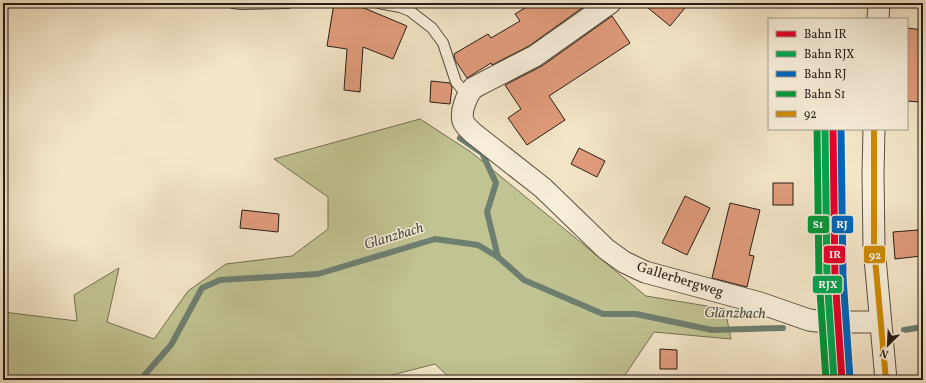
<svg xmlns="http://www.w3.org/2000/svg" width="926" height="383" viewBox="0 0 926 383" font-family="Vollkorn,serif">
	<rect width="100%" height="100%" fill="#f4e6c8"/>
	<filter id="stains"><feTurbulence type="fractalNoise" baseFrequency=".005" numOctaves="4"/><feColorMatrix values="0 0 0 0 .2 0 0 0 0 .09 0 0 0 0 .02 0 0 0 .5 -.17"/></filter>
	<radialGradient id="worn" r=".72"><stop offset=".6" stop-color="#630" stop-opacity="0"/><stop offset="1" stop-color="#630" stop-opacity=".3"/></radialGradient>
	<polygon fill="#c1c392" stroke="#747054" points="420,119 471,152 646,296 725,309 731,339 654,332 623,378 632,380 452,380 435,364 392,375 388,380 3,380 3,312 77,321 74,295 119,268 107,322 154,339 188,291 226,264 292,256 328,229 328,197 274,159"/>
	<g fill="none" stroke-linecap="round" stroke-linejoin="round">
		<g stroke="#6d7f71" stroke-width="6">
			<polyline points="460,138 482,153 496,183 487,212 498,257"/>
			<polyline points="904,330 923,327"/>
			<polyline points="3,378 15,380"/>
			<polyline points="140,380 171,345 202,288 220,280 318,274 435,239 478,245 498,257 524,280 603,314 636,314 712,330 783,328"/>
		</g>
	</g>
	<g fill="#e19c7c" stroke="#261d15">
		<polygon points="334,3 364,8 407,26 393,59 363,47 360,92 344,90 347,49 327,46"/>
		<polygon points="533,3 589,3 529,46 492,65 491,63 467,78 455,60 454,54 488,34 491,38 520,21 515,14"/>
		<polygon points="642,3 689,3 670,26"/>
		<polygon points="612,16 630,43 549,96 565,120 527,145 508,118 521,109 505,85 542,66"/>
		<polygon points="907,28 923,30 923,69 922,69 919,102 907,101"/>
		<polygon points="431,81 450,83 452,87 450,104 430,102"/>
		<polygon points="579,148 605,161 597,177 571,164"/>
		<rect x="773" y="183" width="20" height="22"/>
		<polygon points="685,196 710,208 687,255 662,243"/>
		<polygon points="730,203 760,210 749,255 754,256 747,287 712,278"/>
		<polygon points="242,210 279,214 278,232 240,228"/>
		<polygon points="918,230 921,256 895,259 893,232"/>
		<polygon points="660,349 677,350 677,369 660,369"/>
	</g>
	<g fill="none" stroke-linecap="round" stroke-linejoin="round">
		<defs>
			<g id="lane">
				<polyline points="233,3 241,4 288,3"/>
				<polyline points="379,3 400,7 410,11 432,28 443,43 456,82 461,88 468,94"/>
			</g>
			<g id="street">
				<path d="M610,3L535,56L473,88C467,95 460,111 463,121C465,126 469,129 473,133L543,188L606,249L624,262L645,272L760,303L809,320L825,322H880"/>
				<polyline points="878,19 879,3"/>
				<polyline points="874,129 873,174 874,247 886,380"/>
			</g>
		</defs>
		<use href="#lane" stroke="#5a4f42" stroke-width="12"/>
		<use href="#street" stroke="#5a4f42" stroke-width="23"/>
		<use href="#lane" stroke="#f8efdb" stroke-width="10"/>
		<use href="#street" stroke="#f8efdb" stroke-width="21"/>
		<defs>
			<polyline id="bus-1" points="874,129 874,247 886,380"/>
		</defs>
		<use href="#bus-1" stroke="#f8efdb" stroke-width="9"/>
		<use href="#bus-1" stroke="#cd8b04" stroke-width="6"/>
		<defs>
			<polyline id="rail-1" points="833,129 835,277 842,380"/>
			<polyline id="rail-2" points="825,129 827,277 834,380"/>
			<polyline id="rail-3" points="841,129 843,277 850,379"/>
			<polyline id="rail-4" points="817,129 819,277 826,380"/>
		</defs>
		<use href="#rail-1" stroke="#f8efdb" stroke-width="10"/>
		<use href="#rail-2" stroke="#f8efdb" stroke-width="10"/>
		<use href="#rail-3" stroke="#f8efdb" stroke-width="10"/>
		<use href="#rail-4" stroke="#f8efdb" stroke-width="10"/>
		<use href="#rail-1" stroke="#e4002b" stroke-width="7"/>
		<use href="#rail-2" stroke="#00a651" stroke-width="7"/>
		<use href="#rail-3" stroke="#0065bd" stroke-width="7"/>
		<use href="#rail-4" stroke="#00983a" stroke-width="7"/>
	</g>
	<g text-anchor="middle" dominant-baseline="central" stroke-width="3" stroke-linejoin="round" paint-order="stroke">
		<g font-size="14" fill="#261d15" stroke="#f8efdb">
			<text transform="translate(680 280) rotate(17)">Gallerbergweg</text>
		</g>
		<g font-size="15" font-style="italic" fill="#50564b" stroke="#f8efdb">
			<text transform="translate(394 237) rotate(-17)">Glanzbach</text>
			<text transform="translate(735 314) rotate(1)">Glanzbach</text>
		</g>
	</g>
	<g stroke="#f8efdb" stroke-width="1.5">
		<rect x="831" y="215" width="23" height="19" rx="4" fill="#0065bd"/>
		<rect x="807" y="215" width="23" height="19" rx="4" fill="#00983a"/>
		<rect x="823" y="245" width="23" height="19" rx="4" fill="#e4002b"/>
		<rect x="863" y="245" width="23" height="19" rx="4" fill="#cd8b04"/>
		<rect x="812" y="275" width="31" height="19" rx="4" fill="#00a651"/>
	</g>
	<g font-size="11" text-anchor="middle" font-weight="bold" fill="#fff">
		<text x="842" y="228">RJ</text>
		<text x="818" y="228">S1</text>
		<text x="835" y="258">IR</text>
		<text x="875" y="259">92</text>
		<text x="828" y="288">RJX</text>
	</g>
	<rect width="926" height="383" fill="none" stroke="#f4e6c8" stroke-width="16"/>
	<rect x="4" y="4" width="918" height="375" fill="none" stroke="#261d15" stroke-width="2"/>
	<rect x="8" y="8" width="910" height="367" fill="none" stroke="#261d15"/>
	<rect x="768" y="18" width="140" height="112" fill="#f8efdb" stroke="#a49b8c"/>
	<rect x="776" y="31" width="20" height="6" fill="#e4002b" stroke="#a49b8c"/>
	<text x="804" y="38" font-size="12" fill="#261d15">Bahn IR</text>
	<rect x="776" y="51" width="20" height="6" fill="#00a651" stroke="#a49b8c"/>
	<text x="804" y="58" font-size="12" fill="#261d15">Bahn RJX</text>
	<rect x="776" y="71" width="20" height="6" fill="#0065bd" stroke="#a49b8c"/>
	<text x="804" y="78" font-size="12" fill="#261d15">Bahn RJ</text>
	<rect x="776" y="91" width="20" height="6" fill="#00983a" stroke="#a49b8c"/>
	<text x="804" y="98" font-size="12" fill="#261d15">Bahn S1</text>
	<rect x="776" y="111" width="20" height="6" fill="#cd8b04" stroke="#a49b8c"/>
	<text x="804" y="118" font-size="12" fill="#261d15">92</text>
	<g transform="translate(888 345) rotate(204)" stroke="#f8efdb" stroke-width="3" paint-order="stroke">
	<path d="M0-3L7 15L0 10L-7 15Z" fill="#261d15"/>
	<text y="-6" font-size="11" font-weight="bold" text-anchor="middle" fill="#261d15">N</text>
	</g>
	<rect width="100%" height="100%" filter="url(#stains)"/>
	<rect width="100%" height="100%" fill="url(#worn)"/>
</svg>
